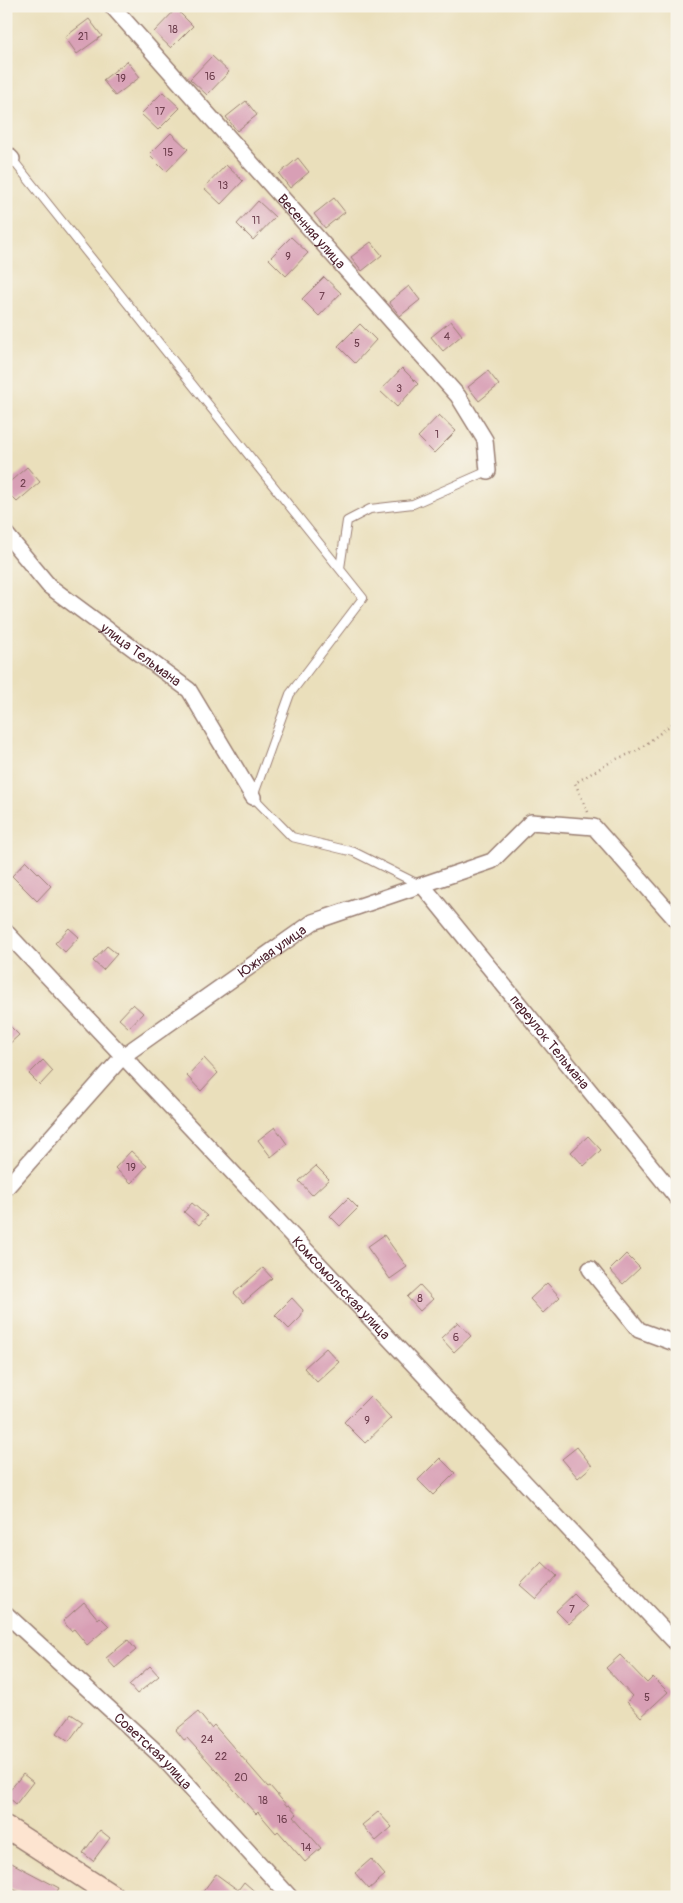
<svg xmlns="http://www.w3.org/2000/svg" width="683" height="1903" viewBox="0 0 683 1903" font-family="Pangolin,sans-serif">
	<rect width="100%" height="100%" fill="#f7f3e8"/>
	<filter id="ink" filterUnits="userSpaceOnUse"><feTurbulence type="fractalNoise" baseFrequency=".02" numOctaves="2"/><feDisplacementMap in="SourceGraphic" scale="10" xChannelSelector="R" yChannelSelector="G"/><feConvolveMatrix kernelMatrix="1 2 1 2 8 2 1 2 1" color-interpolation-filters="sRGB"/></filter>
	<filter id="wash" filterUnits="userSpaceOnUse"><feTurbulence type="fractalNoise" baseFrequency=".0096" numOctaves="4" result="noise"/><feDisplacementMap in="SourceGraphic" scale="20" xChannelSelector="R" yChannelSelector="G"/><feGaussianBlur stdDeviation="1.12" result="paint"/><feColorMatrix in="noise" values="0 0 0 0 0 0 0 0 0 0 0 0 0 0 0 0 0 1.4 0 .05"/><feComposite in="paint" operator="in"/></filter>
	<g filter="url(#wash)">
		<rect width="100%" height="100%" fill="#eadfbb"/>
		<g id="blocks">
			<g fill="#d89fb5">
				<polygon points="176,9 193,26 171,48 154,32"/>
				<polygon points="89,19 102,36 77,54 65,37"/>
				<polygon points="212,56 229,72 207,95 190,79"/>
				<polygon points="127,61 140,77 115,96 103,80"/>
				<polygon points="163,92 180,108 158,130 141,114"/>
				<polygon points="246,101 257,115 237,131 226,117"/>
				<polygon points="171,133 188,149 166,172 149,155"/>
				<polygon points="298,158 309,172 290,188 279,174"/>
				<polygon points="226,165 243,181 221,204 204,188"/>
				<polygon points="334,198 345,212 325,228 314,214"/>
				<polygon points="258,201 275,217 253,240 237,224"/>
				<polygon points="291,237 308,253 286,276 269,259"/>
				<polygon points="371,242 382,255 362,271 351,257"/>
				<polygon points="324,277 341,293 319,316 302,299"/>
				<polygon points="409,286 420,300 400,316 389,302"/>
				<polygon points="451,321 462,335 443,351 431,337"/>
				<polygon points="360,324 376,340 355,363 338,346"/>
				<polygon points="402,368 418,384 397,407 380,391"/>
				<polygon points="488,371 499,385 479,401 468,387"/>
				<polygon points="439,415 456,431 434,453 418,437"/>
				<polygon points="27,467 40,482 17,502 6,491 6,485"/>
				<polygon points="26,861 51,886 37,901 12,876"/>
				<polygon points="69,928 79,937 65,952 55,943"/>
				<polygon points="107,946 117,954 103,970 93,961"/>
				<polygon points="133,1004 143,1013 129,1028 119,1019"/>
				<polygon points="6,1022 19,1035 6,1047"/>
				<polygon points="204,1058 218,1073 201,1091 187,1076"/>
				<polygon points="43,1060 53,1071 40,1085 29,1074"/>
				<polygon points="275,1127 287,1144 271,1157 258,1140"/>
				<polygon points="588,1136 601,1150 584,1166 571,1152"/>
				<polygon points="131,1151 147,1166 131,1183 115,1168"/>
				<polygon points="316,1166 329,1179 312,1195 299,1181"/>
				<polygon points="348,1198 358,1208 340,1226 330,1216"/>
				<polygon points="192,1203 207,1216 199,1225 184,1212"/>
				<polygon points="384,1235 407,1267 390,1279 367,1247"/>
				<polygon points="626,1254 640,1268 623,1284 610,1270"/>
				<polygon points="263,1268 272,1278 243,1303 234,1293"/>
				<polygon points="547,1283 560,1297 543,1313 530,1299"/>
				<polygon points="420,1285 433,1299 420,1311 407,1297"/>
				<polygon points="292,1298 303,1310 301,1317 289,1329 275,1315"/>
				<polygon points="458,1322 471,1336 454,1352 441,1338"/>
				<polygon points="326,1348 339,1362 317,1382 304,1368"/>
				<polygon points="370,1396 391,1418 365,1443 344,1422"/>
				<polygon points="577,1447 592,1466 578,1478 562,1459"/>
				<polygon points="440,1458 455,1473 433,1495 418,1480"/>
				<polygon points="542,1562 557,1576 536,1599 520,1585"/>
				<polygon points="574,1594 587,1607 569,1624 556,1611"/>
				<polygon points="84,1602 98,1619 100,1617 109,1626 87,1645 74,1629 71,1631 63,1621"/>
				<polygon points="128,1640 136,1650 115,1668 106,1658"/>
				<polygon points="620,1655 647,1683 653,1677 668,1692 641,1717 627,1702 632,1696 606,1668"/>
				<polygon points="150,1666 159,1676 137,1694 129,1685"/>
				<polygon points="198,1712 211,1728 214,1725 268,1787 270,1786 287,1806 289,1805 297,1814 294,1817 321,1848 305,1862 278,1831 276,1833 258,1812 256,1814 187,1738 184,1740 176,1730"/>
				<polygon points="71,1714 83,1722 69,1741 57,1733"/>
				<polygon points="23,1774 33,1782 16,1804 6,1795"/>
				<polygon points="378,1812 392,1827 376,1841 362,1825"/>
				<polygon points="100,1830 110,1838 93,1861 83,1853"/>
				<polygon points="371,1859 385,1875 369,1889 355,1873"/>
				<polygon points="6,1860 59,1888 54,1897 30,1897 6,1886"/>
				<polygon points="216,1874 238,1890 244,1882 261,1897 199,1897"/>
			</g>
		</g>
	</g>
	<g filter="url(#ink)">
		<use href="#blocks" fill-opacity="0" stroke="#9a7f73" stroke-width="1"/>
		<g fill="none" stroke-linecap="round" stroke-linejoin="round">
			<defs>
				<g id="service">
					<polyline points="12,159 363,598 290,694 253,797 292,837 354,852 420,885"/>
					<polyline points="340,568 347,521 370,509 413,504 488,471"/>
				</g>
				<g id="minor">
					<path id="s1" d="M112,6L458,396L485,440L488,471"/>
					<polyline points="6,153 12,159"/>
					<path id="s2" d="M6,534L49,586L189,690L253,797"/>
					<path id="s3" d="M423,886L677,1198"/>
					<path id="s4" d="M6,932L677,1644"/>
					<path id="s5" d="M6,1188L123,1056L313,922L492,861L531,822L594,827L677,921"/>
					<polyline points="590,1269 639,1330 677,1344"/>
					<path id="s6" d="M6,1614L162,1757L290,1897"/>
				</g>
				<polyline id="secondary" points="6,1827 114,1897"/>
			</defs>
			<use href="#service" stroke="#9a7f73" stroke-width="10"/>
			<use href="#minor" stroke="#9a7f73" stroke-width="18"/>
			<use href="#secondary" stroke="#9a7f73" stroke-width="24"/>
			<polyline stroke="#9a7f73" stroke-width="2.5" stroke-dasharray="1 4" stroke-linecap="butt" points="588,812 575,783 614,760 637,751 677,720"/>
			<use href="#service" stroke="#fff" stroke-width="8"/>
			<use href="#minor" stroke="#fff" stroke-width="15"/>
			<use href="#secondary" stroke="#fde4d0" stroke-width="21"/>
		</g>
	</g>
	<g text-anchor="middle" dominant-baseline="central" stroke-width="4" stroke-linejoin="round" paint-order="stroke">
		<g font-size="11" fill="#6e3f4e">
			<text x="173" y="29">18</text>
			<text x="83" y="36">21</text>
			<text x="210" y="76">16</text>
			<text x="121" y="78">19</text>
			<text x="160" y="111">17</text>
			<text x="168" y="152">15</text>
			<text x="223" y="185">13</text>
			<text x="256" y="220">11</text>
			<text x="288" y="256">9</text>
			<text x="322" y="296">7</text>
			<text x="447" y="336">4</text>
			<text x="357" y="343">5</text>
			<text x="399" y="388">3</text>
			<text x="437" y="434">1</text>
			<text x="23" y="483">2</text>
			<text x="131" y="1167">19</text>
			<text x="420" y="1298">8</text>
			<text x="456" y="1337">6</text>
			<text x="367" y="1420">9</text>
			<text x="572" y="1609">7</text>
			<text x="647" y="1697">5</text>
			<text x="207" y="1739">24</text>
			<text x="221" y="1756">22</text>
			<text x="241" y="1777">20</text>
			<text x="263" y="1800">18</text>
			<text x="282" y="1819">16</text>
			<text x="306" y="1847">14</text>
		</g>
		<g font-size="14" fill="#4a1f2b" stroke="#f7f3e8">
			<text stroke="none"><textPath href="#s1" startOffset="301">Весенняя улица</textPath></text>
			<text stroke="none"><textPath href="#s2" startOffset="182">улица Тельмана</textPath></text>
			<text stroke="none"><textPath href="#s5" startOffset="359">Южная улица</textPath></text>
			<text stroke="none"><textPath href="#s3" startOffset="201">переулок Тельмана</textPath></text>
			<text stroke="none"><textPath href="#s4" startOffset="489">Комсомольская улица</textPath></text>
			<text stroke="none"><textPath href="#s6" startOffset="201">Советская улица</textPath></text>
		</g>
	</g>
	<rect width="683" height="1903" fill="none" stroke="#f7f3e8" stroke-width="25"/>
</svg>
